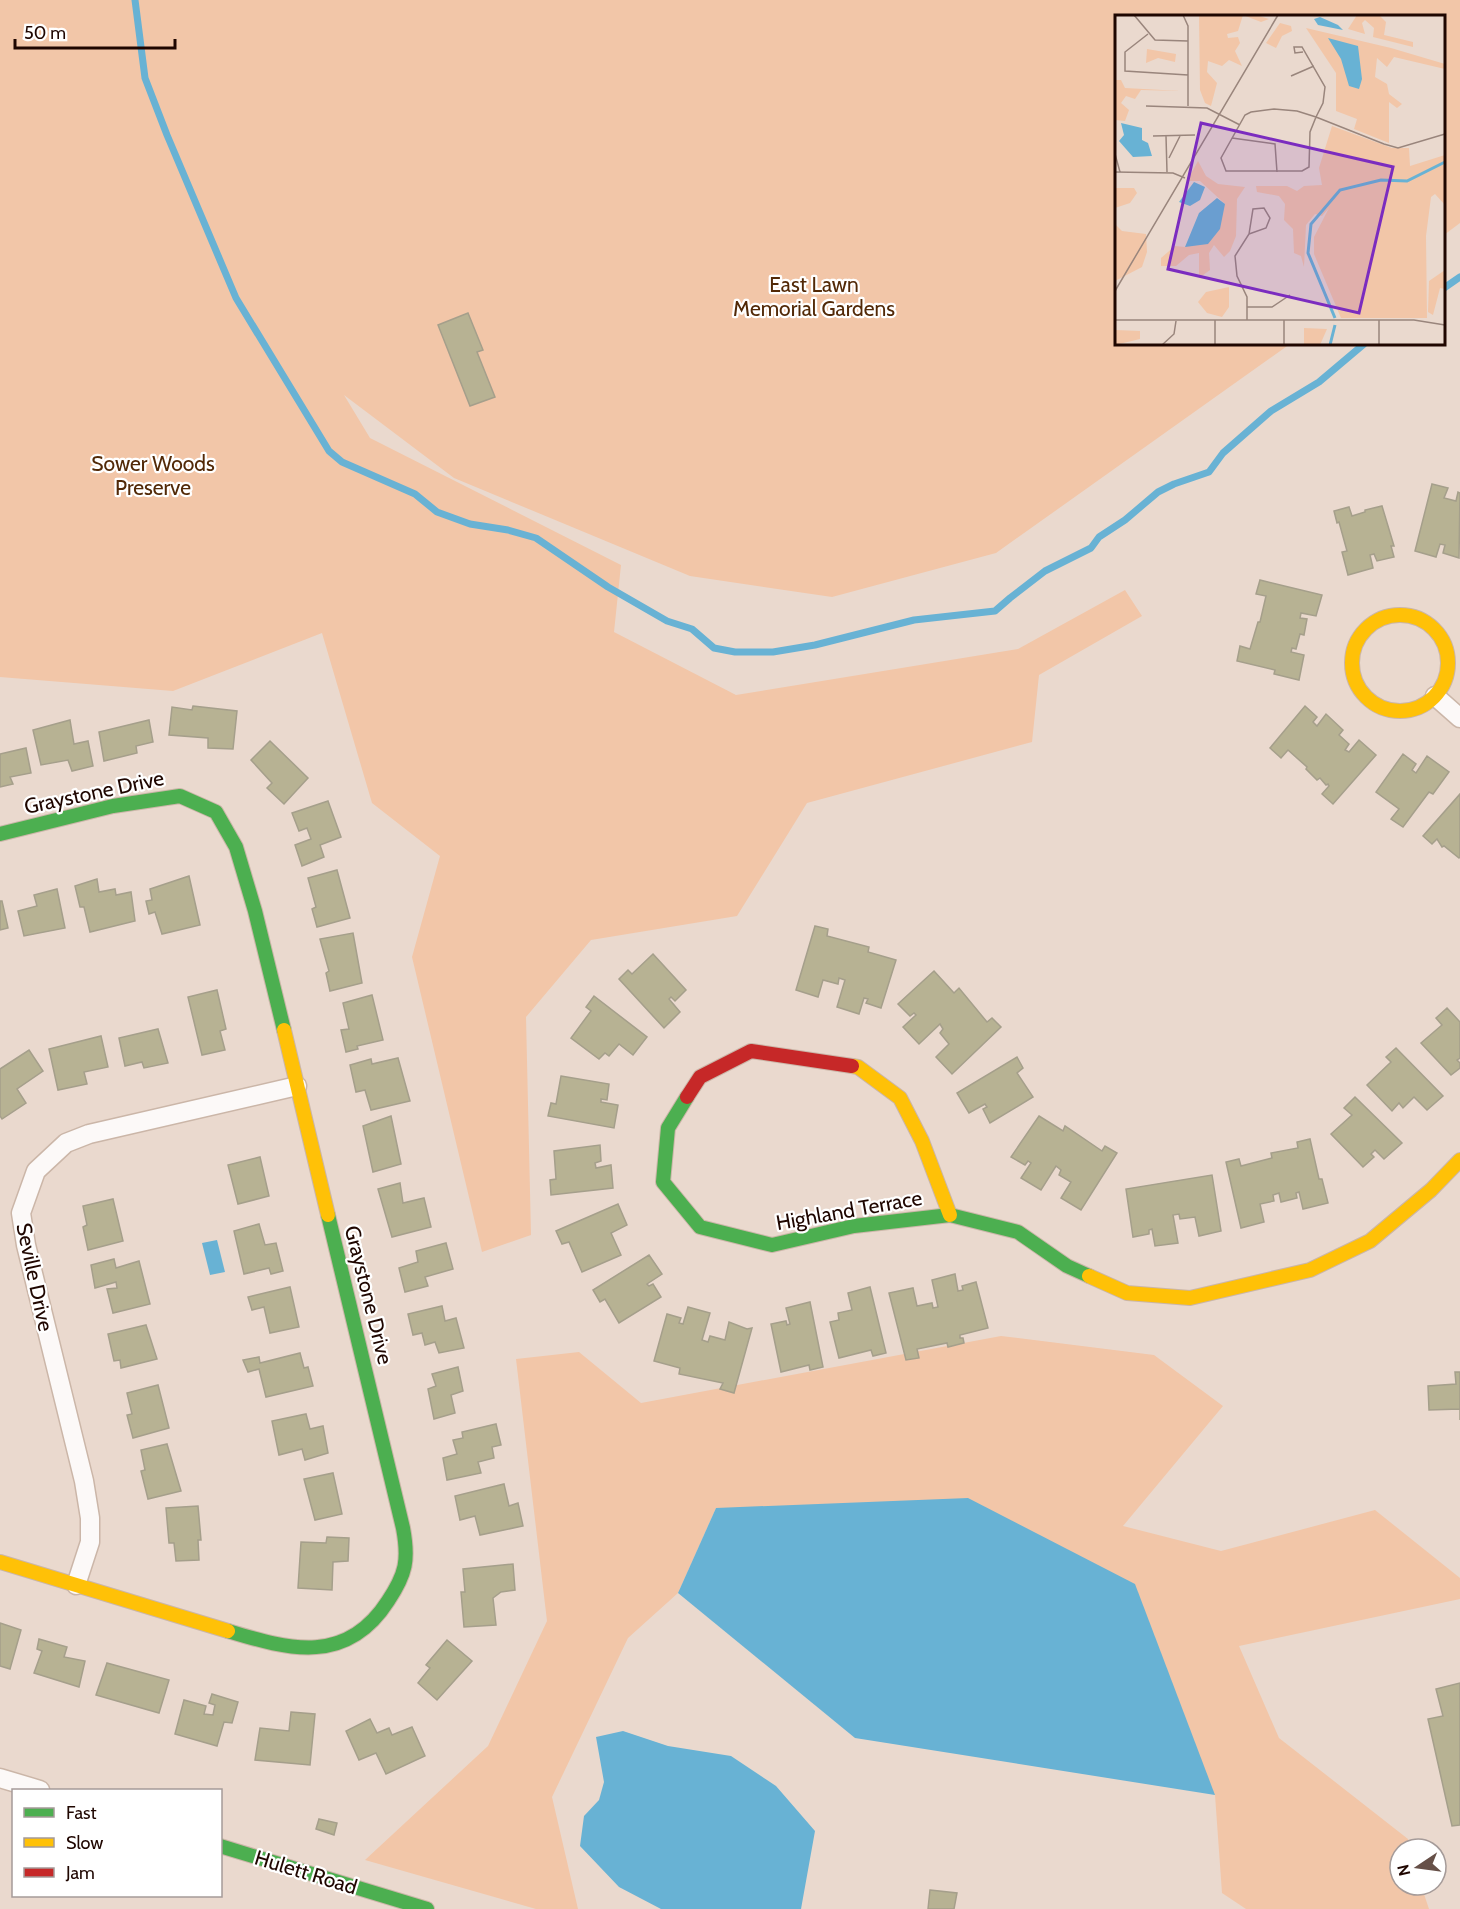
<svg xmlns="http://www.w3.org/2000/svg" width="1460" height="1909" viewBox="0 0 1460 1909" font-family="Cabin,sans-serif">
	<rect width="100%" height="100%" fill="#ead9ce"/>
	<g fill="#f2c6a8">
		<polygon points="0,0 1460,0 1460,223 1444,235 1444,16 1116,16 1116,344 1290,344 996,553 832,597 690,576 454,478 344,395 370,438 621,565 614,632 736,695 1018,649 1125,590 1142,616 1039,675 1032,742 807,803 737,916 591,940 526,1017 531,1235 482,1252 412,957 440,856 372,803 322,633 173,691 0,677"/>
		<polygon points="1001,1336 1154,1355 1223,1406 1123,1526 1221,1551 1375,1510 1460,1578 1460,1599 1239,1646 1279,1738 1408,1839 1411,1849 1400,1849 1400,1885 1421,1885 1429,1909 1246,1909 1222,1893 1215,1795 716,1508 678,1593 628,1638 552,1797 578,1909 536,1909 365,1860 488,1746 547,1621 516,1359 579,1352 641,1403"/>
	</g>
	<g fill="#68b2d4">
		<polygon points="217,1240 225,1272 210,1275 202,1243"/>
		<polygon points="968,1498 1135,1584 1215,1795 855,1738 678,1593 716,1508"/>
		<polygon points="623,1731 668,1746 731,1756 776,1786 815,1831 801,1909 661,1909 619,1887 580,1846 584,1816 599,1800 604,1782 596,1737"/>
	</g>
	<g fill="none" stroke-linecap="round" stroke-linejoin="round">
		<g stroke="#68b2d4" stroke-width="7">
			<polyline points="135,0 145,78 167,135 236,298 329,451 342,462 415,494 437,512 470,524 508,530 536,538 608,587 667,621 692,629 714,648 735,652 773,652 815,645 914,620 995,611 1010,598 1045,571 1091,548 1099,537 1125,520 1158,492 1174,484 1209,472 1223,453 1271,411 1319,382 1364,344"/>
			<polyline points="1444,288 1460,277"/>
		</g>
	</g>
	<g fill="#b7b293" stroke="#a59f8b" stroke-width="1.5">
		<polygon points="468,313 483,350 477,352 495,397 470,406 438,325"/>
		<polygon points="1432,484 1448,488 1444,498 1456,501 1458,492 1460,493 1459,558 1443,553 1445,545 1440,544 1436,557 1415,551"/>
		<polygon points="1382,506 1394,546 1391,546 1394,557 1377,561 1374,554 1370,555 1373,568 1348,575 1342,552 1347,551 1339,522 1337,523 1334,511 1349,507 1352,516 1365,512 1365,510"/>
		<polygon points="1260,580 1322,595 1316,616 1301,613 1300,618 1307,619 1304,635 1300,634 1296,649 1292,648 1291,652 1304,655 1299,680 1274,674 1275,670 1237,661 1240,646 1250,649 1258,622 1260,622 1266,596 1256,594"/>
		<polygon points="193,706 237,711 233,749 208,748 208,738 169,735 172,707 192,710"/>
		<polygon points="1305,706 1317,717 1313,722 1317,726 1326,714 1343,730 1339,735 1349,744 1345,750 1349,752 1359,740 1376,755 1333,804 1322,794 1329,786 1328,784 1326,785 1320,778 1317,780 1306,769 1307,767 1288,750 1281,758 1270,748"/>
		<polygon points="70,720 74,744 88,741 93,766 72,771 68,760 41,765 33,730"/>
		<polygon points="149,720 153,742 136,746 137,753 104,761 99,732"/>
		<polygon points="270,741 308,778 284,804 267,788 272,783 251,760"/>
		<polygon points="26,748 31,773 10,777 13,784 0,787 0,754"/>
		<polygon points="1403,754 1416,764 1412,770 1416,773 1427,756 1449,772 1433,794 1429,792 1403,827 1391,819 1399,809 1376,792"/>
		<polygon points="1460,794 1460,857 1459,858 1444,846 1442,847 1437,839 1432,844 1423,836"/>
		<polygon points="328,801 341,837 320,845 324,857 302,866 295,845 311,839 307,828 299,831 292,813"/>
		<polygon points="337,870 350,918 317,927 312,909 316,907 308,878"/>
		<polygon points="189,876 200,925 162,934 155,912 149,914 146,901 152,900 150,889"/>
		<polygon points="97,879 99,892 115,889 116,895 131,892 135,921 90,932 84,907 80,907 75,886"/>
		<polygon points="57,889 65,928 24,936 18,911 37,906 34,895"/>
		<polygon points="0,901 2,901 8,928 0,930"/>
		<polygon points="815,926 828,929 827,936 869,947 868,952 896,960 881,1008 866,1003 868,999 864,998 859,1014 837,1007 845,980 839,978 838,984 823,980 818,997 796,990"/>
		<polygon points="353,933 362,983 330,991 326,973 329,971 320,939"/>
		<polygon points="653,954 686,990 675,1001 671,997 669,999 680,1012 664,1028 619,979 628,970 632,974"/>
		<polygon points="934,971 954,993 959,988 987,1022 992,1018 1001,1027 952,1074 936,1057 949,1044 940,1033 943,1029 940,1024 919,1044 903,1027 916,1015 914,1013 910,1016 898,1004"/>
		<polygon points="217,990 226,1029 220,1031 225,1050 202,1055 188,997"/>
		<polygon points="372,995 383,1040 357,1046 358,1049 346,1052 341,1030 349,1029 343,1003"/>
		<polygon points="594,996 647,1037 633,1055 619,1044 609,1056 605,1053 599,1059 571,1038 591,1011 586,1007"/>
		<polygon points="1447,1008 1460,1022 1460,1058 1457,1060 1460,1063 1460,1068 1451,1075 1421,1043 1442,1025 1436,1018"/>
		<polygon points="158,1029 168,1063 144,1068 142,1062 125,1066 119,1038"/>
		<polygon points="101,1036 108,1067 84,1072 87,1084 58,1090 49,1049"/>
		<polygon points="1396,1048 1443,1096 1427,1110 1414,1097 1403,1108 1399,1103 1392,1111 1367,1085 1391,1062 1386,1057"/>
		<polygon points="29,1050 43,1071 17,1089 26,1103 2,1119 0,1116 0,1069"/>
		<polygon points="1017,1057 1023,1068 1017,1073 1033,1097 990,1123 983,1109 987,1107 985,1104 969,1113 957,1093"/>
		<polygon points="398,1058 410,1101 371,1110 365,1090 356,1092 350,1065 371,1059 372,1064"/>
		<polygon points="561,1076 609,1084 607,1100 601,1099 601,1102 618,1105 614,1128 548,1116 551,1103 556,1104"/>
		<polygon points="1355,1097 1402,1143 1384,1159 1375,1150 1371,1154 1374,1157 1363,1167 1331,1134 1352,1115 1344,1108"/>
		<polygon points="391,1116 401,1164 373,1172 363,1126"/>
		<polygon points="1039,1116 1063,1131 1065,1126 1102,1151 1105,1146 1117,1153 1081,1210 1061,1198 1071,1182 1059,1175 1061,1170 1056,1166 1041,1190 1021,1178 1031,1163 1028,1161 1025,1165 1011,1157"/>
		<polygon points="1310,1139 1319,1179 1322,1179 1328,1203 1303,1209 1299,1192 1296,1193 1297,1198 1281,1202 1279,1193 1273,1195 1274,1201 1260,1204 1264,1222 1241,1228 1226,1162 1239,1159 1241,1166 1272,1158 1271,1153 1298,1148 1297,1142"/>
		<polygon points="600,1145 601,1161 595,1163 596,1168 611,1165 613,1188 551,1195 550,1180 556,1179 554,1151"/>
		<polygon points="260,1157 269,1196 238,1204 228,1165"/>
		<polygon points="1212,1175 1221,1231 1199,1236 1195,1217 1180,1219 1179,1214 1173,1215 1178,1243 1155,1246 1152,1229 1149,1230 1149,1234 1133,1237 1126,1189"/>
		<polygon points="400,1183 403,1203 424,1198 431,1227 392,1237 378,1189"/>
		<polygon points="113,1199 123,1241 88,1250 83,1227 87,1225 83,1206"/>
		<polygon points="618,1204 627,1225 611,1233 621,1255 582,1272 569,1242 562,1244 556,1231"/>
		<polygon points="259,1224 265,1245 276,1243 283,1271 271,1274 269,1268 244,1274 234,1231"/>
		<polygon points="446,1243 453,1269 425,1277 428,1286 405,1292 399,1268 418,1262 416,1251"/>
		<polygon points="649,1255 662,1274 647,1284 649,1286 653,1284 661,1297 619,1323 605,1299 600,1302 593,1290"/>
		<polygon points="114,1259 116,1268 139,1261 150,1304 113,1313 107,1289 117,1288 116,1282 95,1288 91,1265"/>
		<polygon points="955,1274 958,1291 963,1290 962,1286 976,1282 988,1328 960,1335 960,1338 963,1338 964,1343 948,1347 947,1343 917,1349 919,1358 906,1360 889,1293 913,1288 917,1306 932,1303 933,1308 938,1307 932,1280"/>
		<polygon points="290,1287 299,1327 270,1333 264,1307 252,1310 248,1297"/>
		<polygon points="870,1287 886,1353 873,1356 871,1350 839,1358 830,1322 839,1320 838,1313 852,1310 848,1293"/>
		<polygon points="810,1302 823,1367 810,1370 809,1365 781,1372 771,1324 786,1321 787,1325 790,1324 786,1308"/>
		<polygon points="442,1306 445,1321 456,1318 464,1348 439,1353 435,1342 425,1345 422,1333 413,1335 408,1314"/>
		<polygon points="688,1307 710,1313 702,1340 708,1342 710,1336 725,1340 729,1322 747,1329 752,1328 734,1393 720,1389 723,1383 679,1374 680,1368 654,1361 667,1314 681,1318 679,1323 683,1324"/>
		<polygon points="146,1325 157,1359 121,1368 120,1360 114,1361 108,1334"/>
		<polygon points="300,1353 304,1368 308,1367 313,1386 266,1397 259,1369 248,1372 243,1360 259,1357 260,1363"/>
		<polygon points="458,1367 463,1391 451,1395 455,1413 434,1419 428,1389 436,1386 432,1374"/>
		<polygon points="1455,1372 1460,1372 1460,1420 1460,1409 1429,1410 1428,1386 1456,1384"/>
		<polygon points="158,1385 169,1428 133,1438 127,1415 132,1414 127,1393"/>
		<polygon points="306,1414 310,1429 323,1426 328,1453 305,1460 302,1449 279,1455 272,1421"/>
		<polygon points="496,1424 501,1445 492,1447 494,1458 478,1462 481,1473 447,1480 443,1458 457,1454 453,1440 463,1438 462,1432"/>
		<polygon points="167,1444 181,1491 148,1499 141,1471 145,1470 141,1450"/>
		<polygon points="333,1473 342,1514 315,1520 304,1479"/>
		<polygon points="504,1484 509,1506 518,1503 523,1526 480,1535 475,1516 460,1520 455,1496"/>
		<polygon points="198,1506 201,1540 198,1540 199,1560 176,1561 174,1543 169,1543 166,1508"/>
		<polygon points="327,1537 349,1538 348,1561 333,1562 332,1590 298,1588 301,1542 326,1543"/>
		<polygon points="513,1564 515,1590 501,1592 493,1598 496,1625 464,1627 461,1592 465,1592 463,1569"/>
		<polygon points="0,1623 21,1630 10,1669 0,1666"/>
		<polygon points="39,1639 67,1647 64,1657 85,1661 79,1687 34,1673 42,1651 37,1649"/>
		<polygon points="447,1640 472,1661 437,1700 418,1683 430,1668 426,1665"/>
		<polygon points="107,1663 169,1680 159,1713 96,1695"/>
		<polygon points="1460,1683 1460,1825 1452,1826 1428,1719 1443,1716 1436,1689"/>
		<polygon points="212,1694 238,1702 232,1723 224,1722 217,1746 175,1734 184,1700 206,1706 204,1714 213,1715 215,1705 209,1703"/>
		<polygon points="291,1712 315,1714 310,1765 255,1760 260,1728 289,1731"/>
		<polygon points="370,1719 377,1733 389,1728 392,1735 412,1727 425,1756 386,1774 376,1753 359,1760 346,1731"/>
		<polygon points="319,1819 337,1823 334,1835 316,1829"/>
		<polygon points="930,1890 957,1893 954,1909 928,1909"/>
	</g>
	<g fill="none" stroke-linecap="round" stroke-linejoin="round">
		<defs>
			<g id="street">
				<polyline points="1435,696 1460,718"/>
				<polyline points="76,1585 90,1542 90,1518 84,1481 26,1245 21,1213 36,1171 66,1143 89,1134 297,1086"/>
				<polyline points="0,1778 40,1790"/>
			</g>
			<g id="fast">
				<polyline points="0,834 113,806 180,796 216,812 236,847 255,911 284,1030"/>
				<polyline points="687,1097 668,1128 663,1182 700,1227 772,1245 854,1226 950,1215 1018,1232 1067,1266 1089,1276"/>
				<path d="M228,1631C290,1650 347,1665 388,1601C406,1574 409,1560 403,1528L328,1215"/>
				<polyline points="220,1846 427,1909"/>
			</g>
			<g id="slow">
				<circle cx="1400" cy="663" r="48"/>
				<polyline points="284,1030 328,1215"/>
				<polyline points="852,1066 858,1067 900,1098 922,1141 950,1215"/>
				<polyline points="1089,1276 1127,1293 1190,1298 1310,1270 1370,1241 1431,1190 1460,1160"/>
				<polyline points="0,1562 228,1631"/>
			</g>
			<polyline id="jam" points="687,1097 700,1077 751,1051 852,1066"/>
		</defs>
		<use href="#street" stroke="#cbb6a8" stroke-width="21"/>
		<use href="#fast" stroke="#cbb6a8" stroke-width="16"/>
		<use href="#slow" stroke="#cbb6a8" stroke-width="16"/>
		<use href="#jam" stroke="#cbb6a8" stroke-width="16"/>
		<use href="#street" stroke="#fcf9f8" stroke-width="18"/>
		<use href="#fast" stroke="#4caf50" stroke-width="14"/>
		<use href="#slow" stroke="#ffc107" stroke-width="14"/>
		<use href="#jam" stroke="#c62828" stroke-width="14"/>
	</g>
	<g text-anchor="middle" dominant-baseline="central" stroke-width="4.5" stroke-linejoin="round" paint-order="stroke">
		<g font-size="21" fill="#522907" stroke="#fff">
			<text x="814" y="284">East Lawn<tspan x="814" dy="24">Memorial Gardens</tspan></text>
			<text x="153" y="463">Sower Woods<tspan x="153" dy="24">Preserve</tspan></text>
		</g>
		<g font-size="21" fill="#1f0600" stroke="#fff">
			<text transform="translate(94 792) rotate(-12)">Graystone Drive</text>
			<text transform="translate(849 1210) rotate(-10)">Highland Terrace</text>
			<text transform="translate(35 1277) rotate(78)">Seville Drive</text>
			<text transform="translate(369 1295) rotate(76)">Graystone Drive</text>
			<text transform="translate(306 1872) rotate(17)">Hulett Road</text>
		</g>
	</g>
	<g transform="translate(1115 15)">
		<rect width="330" height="330" fill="#ead9ce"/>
		<path d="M84,0H141L154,4L146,7L128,0L123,16L112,19L113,23L123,22L125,28L120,36L127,51L114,45L107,51L93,46L92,57L102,68L96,91L90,88L85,75ZM242,0H264L271,7L269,20L298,27V32L258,22L259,13L250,5L247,8L250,19L233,14ZM165,8L176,11L177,16L167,21L161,33L151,28ZM191,13L276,33L330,49V54L279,42L272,52L262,43L260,62L272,69L274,79L287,89L282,93L274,87V128L239,114L242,104L221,96V58ZM32,34L61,39L60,47L43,43L31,48ZM0,65H6L10,73L66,76L26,75L20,84L11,81L6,88L14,95L10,106L0,105ZM217,111L277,133H294L295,151L330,140V190L320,179L316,182L311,221L312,303H226L199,239V222L214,193L207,201L200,199L191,210L189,252L186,241L179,238L178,214L169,205L170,189L164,181L142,177L141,171H172L182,176L189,171L207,170L204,153ZM83,146L91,161L103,169L130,172L122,184L121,221L115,236L109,242L99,230L94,238L95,255L84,263V238L74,240L61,251H46V243L60,231L70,232L110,189L85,166H72ZM0,173H19L22,178L15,188L0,193ZM0,209L7,216L31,219L32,237L27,252L0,266ZM330,255V274L325,273L318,300L313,297L314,266ZM114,272V292L107,302L92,298L83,287L91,277ZM189,313L212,314L205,330H189ZM0,315L25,316V324L0,330Z" fill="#f2c6a8"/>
		<path d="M205,2L223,10L228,15L203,10L199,4ZM213,23L243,31L247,64L244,74L234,71L226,44ZM6,108L27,113V125L33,128L37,141L18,142L4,126L9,120ZM79,167L90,172L85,185L75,191L64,187ZM102,183L110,189L105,214L93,229L70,232L84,198Z" fill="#68b2d4"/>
		<path fill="none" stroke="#68b2d4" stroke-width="3" d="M220,303L193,238L196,209L225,175L266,165L292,166L330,147M215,330L220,310"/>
		<path fill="none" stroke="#99857c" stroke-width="1.5" d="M19,0L40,25L73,26M68,0L73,11V91M33,19L10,37V56L73,60M188,37L180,38L179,32H187L210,72L208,88L201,102L195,117L194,152L187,156H111L106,143L130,100L136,97L159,94L182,96L201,102L269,129L283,133L330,119M176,61L199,51M31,91L92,93L125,110M38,121L80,120M51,121L52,157M117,123L160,129L162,157M0,139L5,157M54,143L65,121M0,157L58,158L70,163M0,276L163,0M132,292H157L175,280M0,305H299L330,310M132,305V282L122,261L120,241L134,219L138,194L149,193L155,203L151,213L134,219M169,305V330M264,305V330M47,330L59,319L61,306M100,330V305"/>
		<path fill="#7b2cbf" fill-opacity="0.15" stroke="#7b2cbf" stroke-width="3" d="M86,108L278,152L244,298L53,254Z"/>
		<rect width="330" height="330" fill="none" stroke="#1f0600" stroke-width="3"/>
	</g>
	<rect x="12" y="1789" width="210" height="108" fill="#ffffff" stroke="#a59b99" stroke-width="1.5"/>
	<rect x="24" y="1808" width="30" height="9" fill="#4caf50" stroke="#a59b99" stroke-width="1.5"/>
	<text x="66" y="1819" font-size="18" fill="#1f0600">Fast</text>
	<rect x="24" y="1838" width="30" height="9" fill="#ffc107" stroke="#a59b99" stroke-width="1.5"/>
	<text x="66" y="1849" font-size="18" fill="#1f0600">Slow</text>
	<rect x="24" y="1868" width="30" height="9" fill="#c62828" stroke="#a59b99" stroke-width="1.5"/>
	<text x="66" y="1879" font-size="18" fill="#1f0600">Jam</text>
	<g transform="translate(1418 1867) rotate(257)"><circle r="28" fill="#ffffff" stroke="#a59b99" stroke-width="1.5"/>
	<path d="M0-4.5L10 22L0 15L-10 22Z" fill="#665048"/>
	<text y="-9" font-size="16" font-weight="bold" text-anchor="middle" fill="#1f0600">N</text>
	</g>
	<path d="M15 39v9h160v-9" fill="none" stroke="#1f0600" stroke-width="3"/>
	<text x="24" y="39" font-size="18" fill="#1f0600" stroke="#ffffff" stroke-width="4.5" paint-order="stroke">50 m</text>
</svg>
